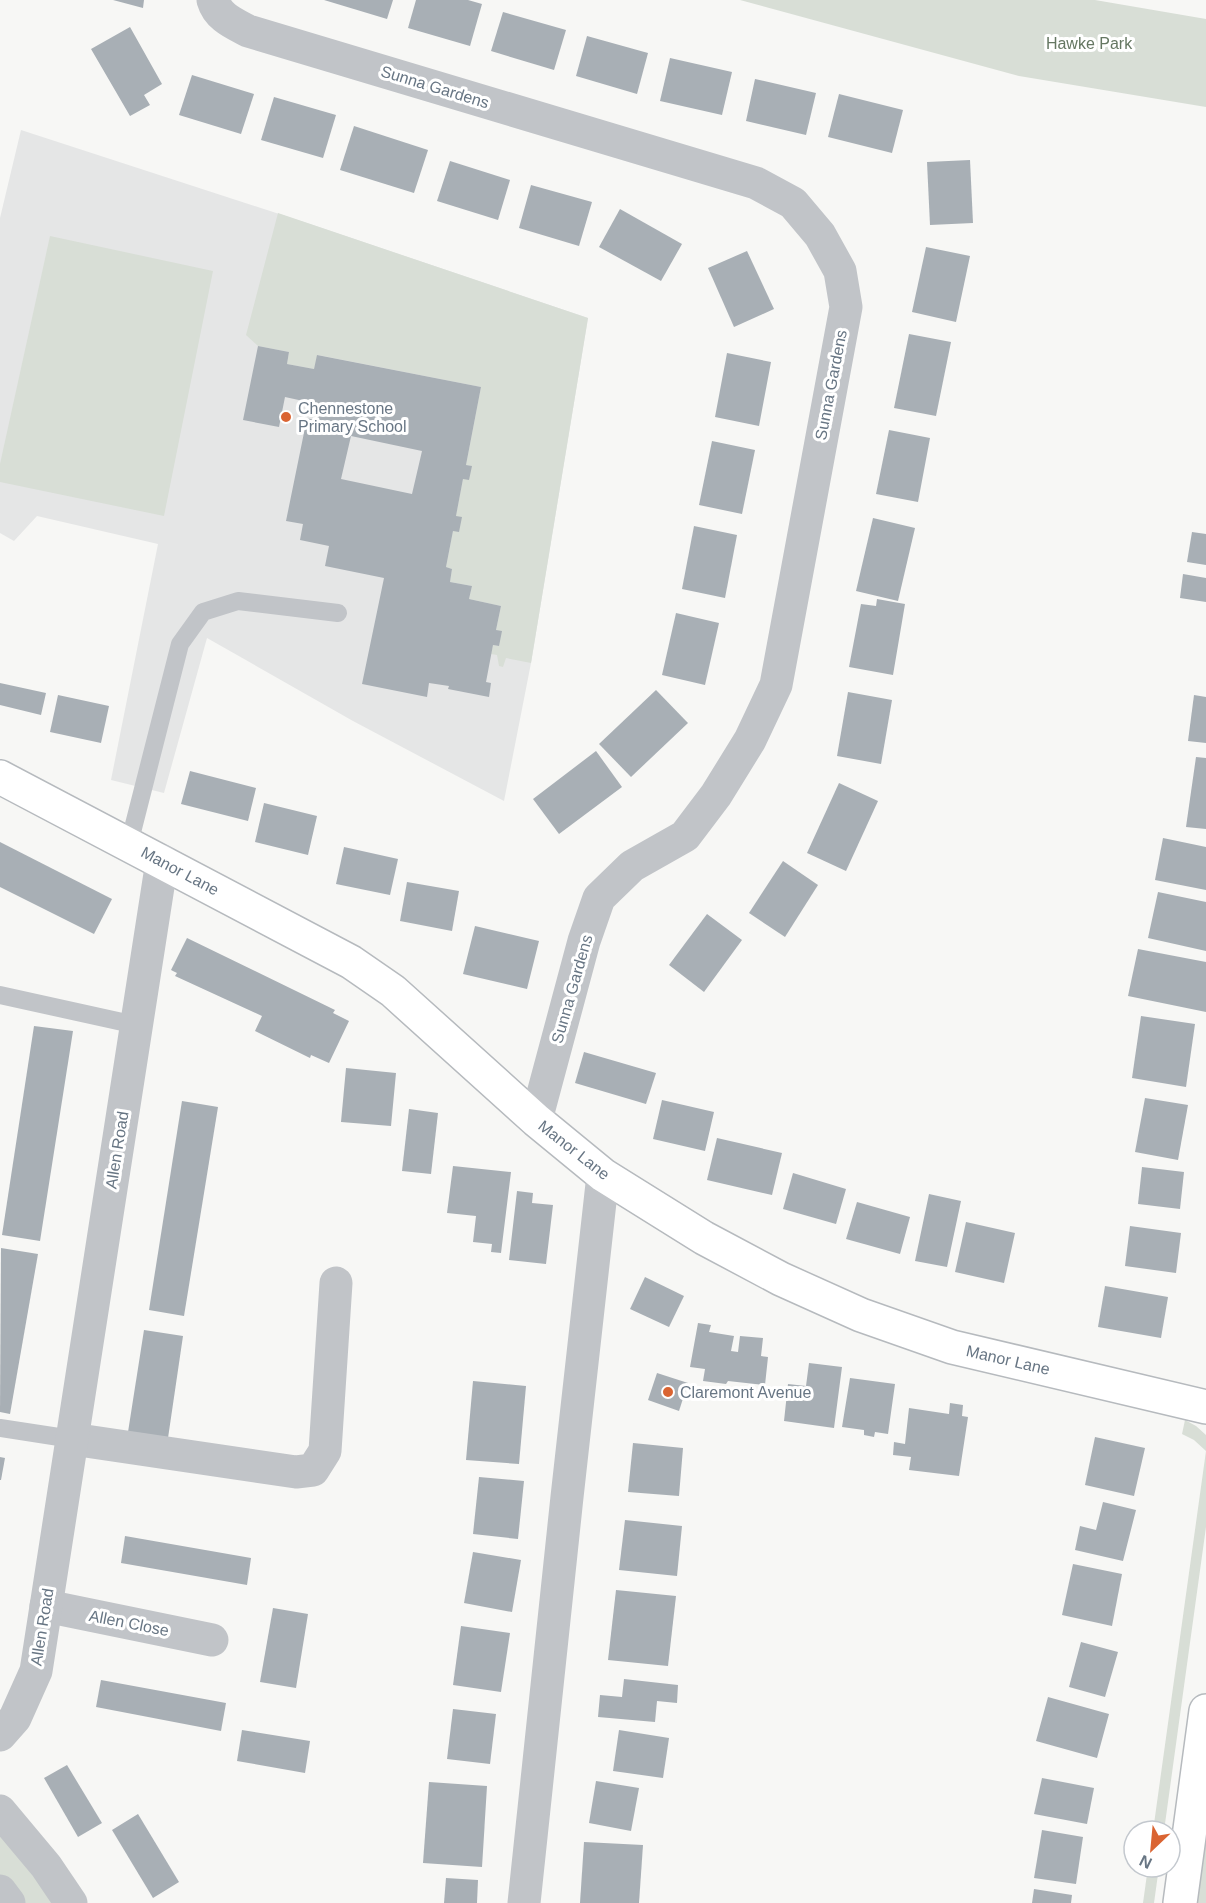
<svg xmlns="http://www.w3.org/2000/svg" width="1206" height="1903" viewBox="0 0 1206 1903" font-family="Helvetica,sans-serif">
	<rect width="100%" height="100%" fill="#f7f7f5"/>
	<polygon fill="#e5e6e6" points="21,130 313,225 588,318 531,663 504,801 353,721 207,638 164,793 111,780 158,544 37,516 14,541 0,533 0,218"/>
	<g fill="#d8ded6">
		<polygon points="740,0 1095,0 1206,19 1206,107 1019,76"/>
		<polygon points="278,213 588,318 531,663 506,658 503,667 499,666 497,655 491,654 493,645 499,646 496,630 501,606 469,599 472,586 450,582 452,569 446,567 463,479 471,466 466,465 481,387 318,355 314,369 287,364 289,352 258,346 246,335"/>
		<polygon points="50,236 213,271 164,516 0,482 0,464"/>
		<polygon points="1185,1420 1196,1426 1206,1435 1206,1527 1164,1831 1153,1831 1206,1451 1194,1440 1182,1434"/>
		<polygon points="1206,1800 1206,1903 1192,1903"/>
		<polygon points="0,1817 62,1903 9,1903 0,1891"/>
		<polygon points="1148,1867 1159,1867 1154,1903 1143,1903"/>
	</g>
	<g fill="#a8afb5" fill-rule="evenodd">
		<polygon points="113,0 144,0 143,8"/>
		<polygon points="324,0 393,0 387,19"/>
		<polygon points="416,0 468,0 482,4 470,46 408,28"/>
		<polygon points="503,12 566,30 554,70 491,51"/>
		<polygon points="130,27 162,84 144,95 150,105 130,116 91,49"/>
		<polygon points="587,36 648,53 637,94 576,76"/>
		<polygon points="670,58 732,72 722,115 660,101"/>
		<polygon points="192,75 254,94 241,134 179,115"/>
		<polygon points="755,79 816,93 806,135 746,121"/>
		<polygon points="839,94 903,110 892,153 828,137"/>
		<polygon points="274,97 336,115 323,158 261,140"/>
		<polygon points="354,126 428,150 414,193 340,170"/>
		<polygon points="970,160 973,223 930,225 927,162"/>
		<polygon points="450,161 510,180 498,220 437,201"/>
		<polygon points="531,185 592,202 579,246 519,228"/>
		<polygon points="620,209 682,244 661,281 599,247"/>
		<polygon points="926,247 970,256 956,322 912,312"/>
		<polygon points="747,251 774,309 734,327 708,268"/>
		<polygon points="909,334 951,342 936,416 894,408"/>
		<path d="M258,346L289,352L287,364L314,369L317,355L481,387L466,465L472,466L469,480L463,479L456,516L462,517L459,532L453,531L446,567L452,569L450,582L472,586L469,599L501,606L496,630L502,631L499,646L493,645L486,682L491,683L489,697L448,689L449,686L429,683L427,697L362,684L384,578L325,566L329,546L300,540L303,524L286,521L307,418L314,420L317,404L285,397L279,427L243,420ZM351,436L422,451L412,494L341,479Z"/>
		<polygon points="727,353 771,362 759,426 715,417"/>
		<polygon points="889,430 930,438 918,502 876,494"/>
		<polygon points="712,441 755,450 742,514 699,505"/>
		<polygon points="873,518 915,528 898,601 856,591"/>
		<polygon points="694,526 737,535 725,598 682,589"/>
		<polygon points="1192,532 1206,534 1206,565 1187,562"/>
		<polygon points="1183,574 1206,578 1206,602 1180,598"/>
		<polygon points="877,599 905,604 893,675 849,667 861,604 876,606"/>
		<polygon points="676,613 719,623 705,685 662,675"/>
		<polygon points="0,683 46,693 41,715 0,705"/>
		<polygon points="656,690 688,723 631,777 599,744"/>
		<polygon points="848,692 892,700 881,764 837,756"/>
		<polygon points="58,695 109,706 101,743 50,732"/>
		<polygon points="1194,695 1206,697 1206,743 1188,741"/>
		<polygon points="596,751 622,787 559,834 533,799"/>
		<polygon points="1196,757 1206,758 1206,829 1186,827"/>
		<polygon points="190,771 256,788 248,821 181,804"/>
		<polygon points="839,783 878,801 846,871 807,853"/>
		<polygon points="264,803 317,816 308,855 255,842"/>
		<polygon points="1163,838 1206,847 1206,890 1155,880"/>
		<polygon points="0,842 112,899 94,934 0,887"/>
		<polygon points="344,847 398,859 390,895 336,884"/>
		<polygon points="783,861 818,885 785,937 749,913"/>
		<polygon points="407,882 459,891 452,931 400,921"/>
		<polygon points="1158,892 1206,902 1206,951 1148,938"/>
		<polygon points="707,914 742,940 704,992 669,965"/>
		<polygon points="475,926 539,941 527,989 463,974"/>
		<polygon points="187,938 335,1010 333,1013 349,1021 329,1063 311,1055 310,1058 255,1031 262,1016 175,976 177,973 171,970"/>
		<polygon points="1138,949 1206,962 1206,1012 1128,996"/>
		<polygon points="1141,1016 1195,1024 1186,1087 1132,1078"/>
		<polygon points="34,1026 73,1031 40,1241 2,1235"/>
		<polygon points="584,1052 656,1073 646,1104 575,1083"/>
		<polygon points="346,1068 396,1073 391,1126 341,1122"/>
		<polygon points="1145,1098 1188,1105 1178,1160 1135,1152"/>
		<polygon points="662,1100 714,1112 705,1151 653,1139"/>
		<polygon points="182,1101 218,1107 184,1316 149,1310"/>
		<polygon points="409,1109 438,1113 431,1174 402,1171"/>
		<polygon points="717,1138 782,1153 772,1195 707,1180"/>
		<polygon points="453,1166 511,1172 501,1253 491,1252 492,1244 473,1242 476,1216 447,1213"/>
		<polygon points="1142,1167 1184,1172 1180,1209 1138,1204"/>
		<polygon points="793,1173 846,1189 836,1224 783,1209"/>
		<polygon points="517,1191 533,1193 532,1203 553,1205 546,1264 509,1260"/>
		<polygon points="929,1194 961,1201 947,1267 915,1261"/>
		<polygon points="857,1202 910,1217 900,1254 846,1239"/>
		<polygon points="966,1222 1015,1233 1004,1283 955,1272"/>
		<polygon points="1130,1226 1181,1233 1176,1273 1125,1266"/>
		<polygon points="1,1248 38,1254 10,1414 0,1412"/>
		<polygon points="645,1277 684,1296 669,1327 630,1309"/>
		<polygon points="1105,1286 1168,1297 1161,1338 1098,1327"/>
		<polygon points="698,1323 711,1325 709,1332 734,1336 731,1351 738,1352 740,1336 763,1338 761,1356 768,1357 765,1385 728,1381 726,1384 703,1381 705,1369 690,1367"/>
		<polygon points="144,1330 183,1336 168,1438 128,1432"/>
		<polygon points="809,1363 842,1367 834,1428 784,1421 788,1384 806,1386"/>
		<polygon points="657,1373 688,1383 679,1411 648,1400"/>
		<polygon points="850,1378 895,1384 888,1434 875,1432 874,1437 864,1435 864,1430 842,1427"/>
		<polygon points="473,1381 526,1386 519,1464 466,1460"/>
		<polygon points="950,1403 963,1405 962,1416 968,1417 959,1476 909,1470 911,1457 893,1455 894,1442 905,1444 909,1408 949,1414"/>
		<polygon points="1095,1437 1145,1448 1134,1496 1085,1485"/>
		<polygon points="633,1443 683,1448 679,1496 628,1492"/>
		<polygon points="0,1457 5,1458 1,1480 0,1480"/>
		<polygon points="479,1477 524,1481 518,1539 473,1534"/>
		<polygon points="1103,1502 1136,1510 1123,1561 1075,1550 1080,1526 1096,1530"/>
		<polygon points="625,1520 682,1526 677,1576 619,1570"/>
		<polygon points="125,1536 251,1558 247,1585 121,1563"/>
		<polygon points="473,1552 521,1560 512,1612 464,1603"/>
		<polygon points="1073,1564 1122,1574 1112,1626 1062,1615"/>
		<polygon points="616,1590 676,1596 668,1666 608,1660"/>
		<polygon points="273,1608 308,1614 296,1688 260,1682"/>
		<polygon points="461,1626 510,1633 501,1692 453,1685"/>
		<polygon points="1081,1642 1118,1652 1105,1697 1069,1687"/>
		<polygon points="624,1679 678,1685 677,1703 657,1701 655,1722 598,1717 600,1695 622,1697"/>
		<polygon points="101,1680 226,1703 221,1731 96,1707"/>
		<polygon points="1048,1697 1109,1714 1097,1758 1036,1741"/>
		<polygon points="453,1709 496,1714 490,1764 447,1759"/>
		<polygon points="242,1730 310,1741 305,1773 237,1761"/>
		<polygon points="619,1730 669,1738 663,1778 613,1771"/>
		<polygon points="67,1765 102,1823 78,1837 44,1778"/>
		<polygon points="1042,1778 1094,1788 1087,1824 1034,1814"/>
		<polygon points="596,1781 639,1788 631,1831 589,1823"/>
		<polygon points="429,1782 487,1786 482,1867 423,1863"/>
		<polygon points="138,1814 179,1882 153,1898 112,1830"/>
		<polygon points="1042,1830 1083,1837 1076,1884 1034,1878"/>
		<polygon points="584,1842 643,1845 639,1903 580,1903"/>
		<polygon points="446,1878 478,1880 477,1903 444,1903"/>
		<polygon points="1034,1889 1072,1895 1071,1903 1032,1903"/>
	</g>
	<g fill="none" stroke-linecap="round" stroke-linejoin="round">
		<defs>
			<g id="secondary">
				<polyline points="0,777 351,962 393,991 536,1120 603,1175 704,1238 781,1279 861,1315 952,1347 1206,1407"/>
				<polyline points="1180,1903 1206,1711"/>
			</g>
		</defs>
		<use href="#secondary" stroke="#b6babe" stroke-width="36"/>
		<g stroke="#c1c4c8" stroke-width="18">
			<polyline points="129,844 180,644 203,612 238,601 338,613"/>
			<polyline points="0,995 136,1025"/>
			<polyline points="0,1428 72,1439"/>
		</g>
		<g stroke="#c1c4c8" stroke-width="33">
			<path d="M213,0C218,17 233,23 248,31L756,183L793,203L820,235L840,271L846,307L776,685L750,740L716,795L685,836L632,866L599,898L584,941L536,1120"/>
			<polyline points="72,1439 296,1472 313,1470 325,1451 336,1283"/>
			<polyline points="46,1606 212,1640"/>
			<polyline points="0,1735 15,1718 36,1671 162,861"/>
			<polyline points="0,1811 46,1866 71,1903"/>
			<polyline points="0,1891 9,1903"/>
			<polyline points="524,1903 567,1497 603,1175"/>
		</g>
		<use href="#secondary" stroke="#fff" stroke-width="33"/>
	</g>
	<g fill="#da6432" stroke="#fff" stroke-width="2">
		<circle cx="286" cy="417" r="6"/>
		<circle cx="668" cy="1392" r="6"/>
	</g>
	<g text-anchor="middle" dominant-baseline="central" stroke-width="6" stroke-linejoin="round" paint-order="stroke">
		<g font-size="16" fill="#657762" stroke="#fff">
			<text x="1089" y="43">Hawke Park</text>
		</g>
		<g font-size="16" fill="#687684" stroke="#fff">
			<text transform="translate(435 87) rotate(17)">Sunna Gardens</text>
			<text transform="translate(831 385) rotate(-79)">Sunna Gardens</text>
			<text transform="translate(180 871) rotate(28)">Manor Lane</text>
			<text transform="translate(572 989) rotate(-74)">Sunna Gardens</text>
			<text transform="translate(117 1150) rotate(-81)">Allen Road</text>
			<text transform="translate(574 1150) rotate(38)">Manor Lane</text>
			<text transform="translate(1008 1360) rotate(13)">Manor Lane</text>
			<text transform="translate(129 1623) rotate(11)">Allen Close</text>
			<text transform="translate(42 1627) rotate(-81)">Allen Road</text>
		</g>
		<g font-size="16" fill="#687684" stroke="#fff" text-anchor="start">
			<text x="298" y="408">Chennestone<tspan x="298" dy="18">Primary School</tspan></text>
			<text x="680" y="1392">Claremont Avenue</text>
		</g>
	</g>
	<g transform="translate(1152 1849) rotate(206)"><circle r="28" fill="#ffffff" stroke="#c3c8ce" stroke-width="1.5"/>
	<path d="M0-4.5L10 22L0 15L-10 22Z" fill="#da6432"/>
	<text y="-9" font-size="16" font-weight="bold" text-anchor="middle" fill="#687684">N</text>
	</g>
</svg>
